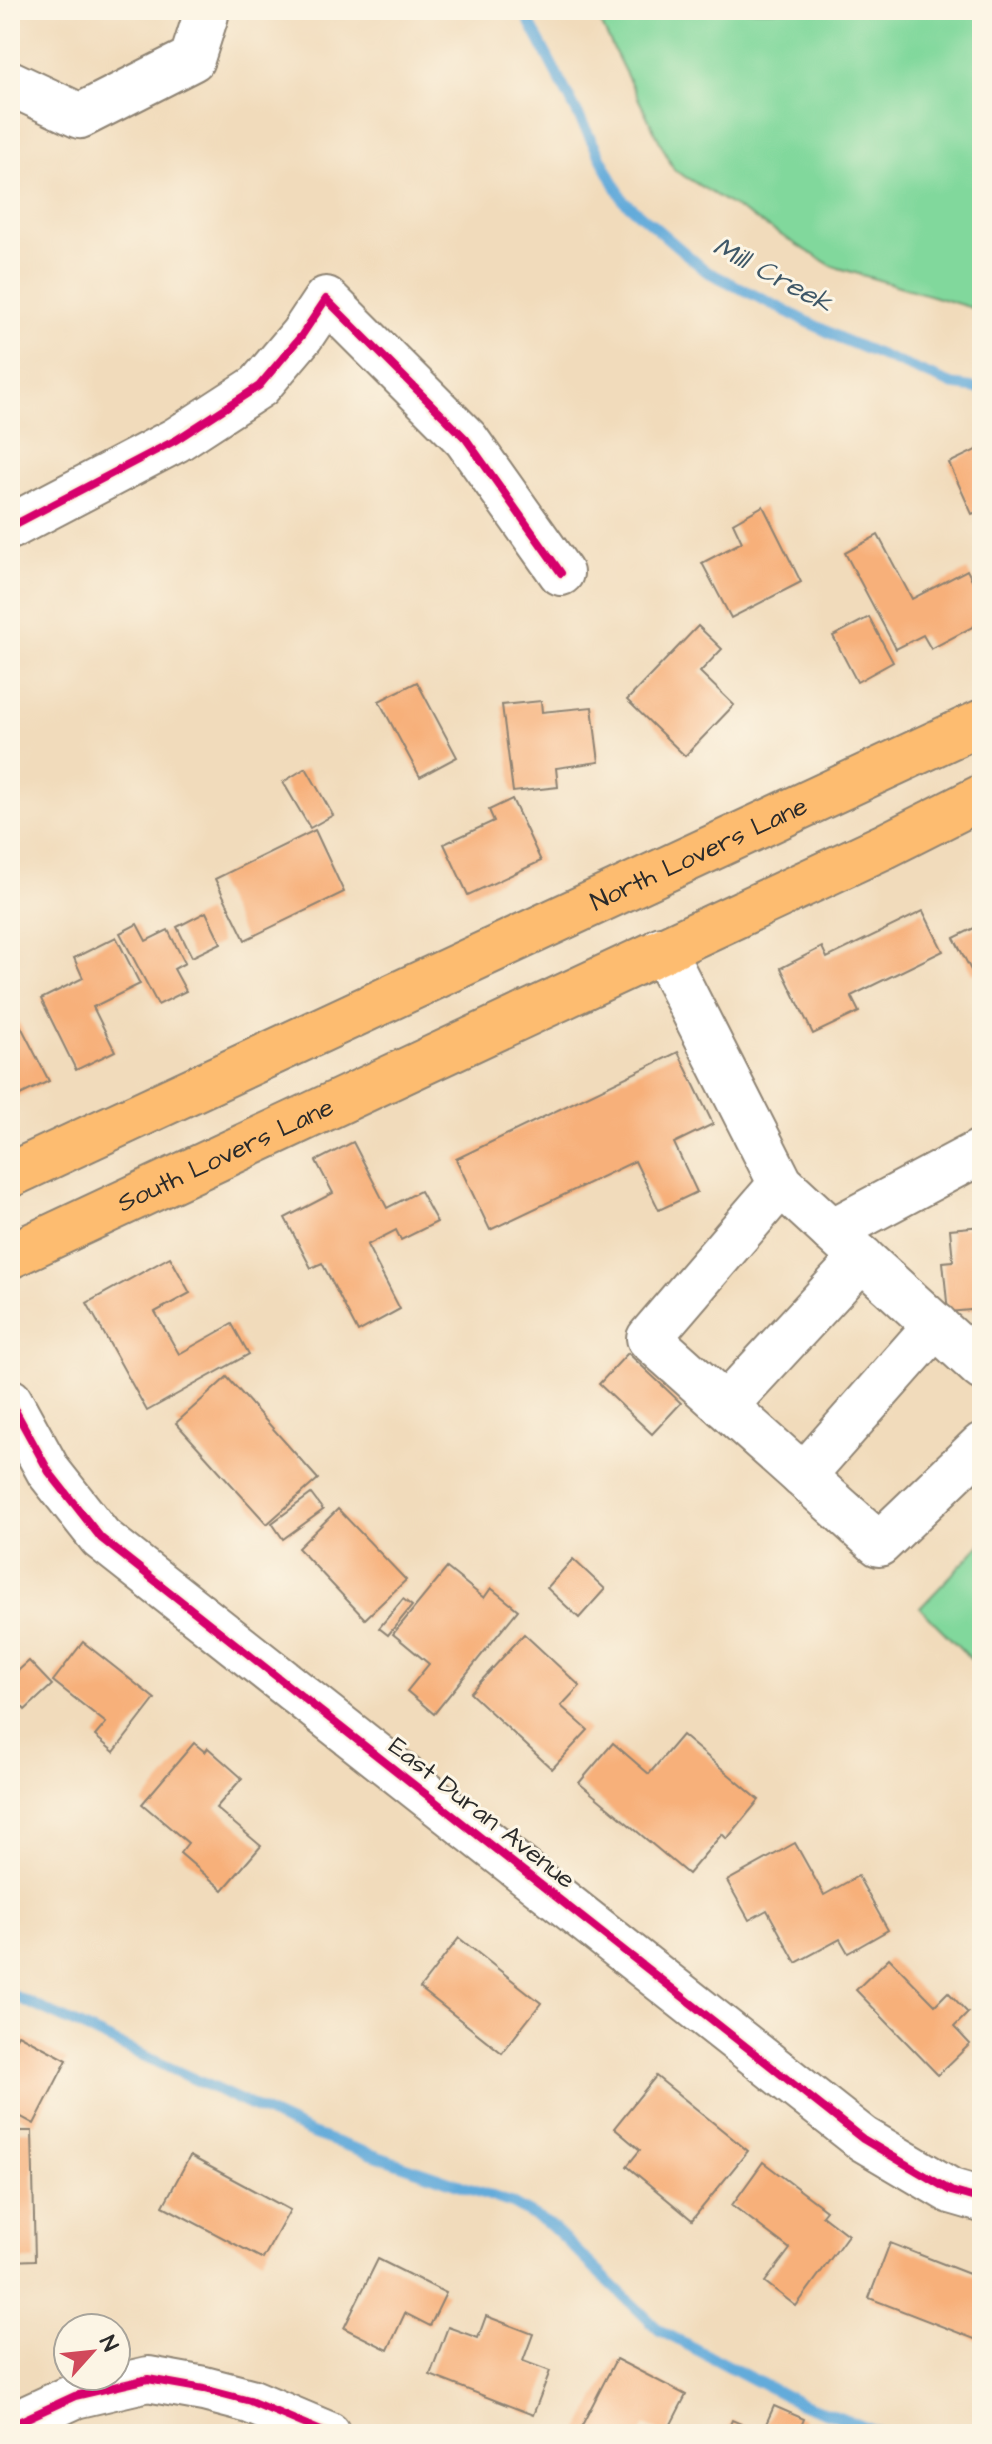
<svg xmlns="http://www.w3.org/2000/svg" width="992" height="2444" viewBox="0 0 992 2444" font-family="'Architects Daughter',sans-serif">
	<rect width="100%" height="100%" fill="#fcf5e5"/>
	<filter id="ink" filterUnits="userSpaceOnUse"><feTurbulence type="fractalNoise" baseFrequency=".0125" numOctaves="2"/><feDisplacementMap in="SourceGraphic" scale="16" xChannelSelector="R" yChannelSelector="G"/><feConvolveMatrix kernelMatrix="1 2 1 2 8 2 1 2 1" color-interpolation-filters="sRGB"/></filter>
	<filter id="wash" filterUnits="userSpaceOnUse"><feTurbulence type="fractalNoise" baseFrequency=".006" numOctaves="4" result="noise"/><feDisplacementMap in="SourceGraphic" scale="32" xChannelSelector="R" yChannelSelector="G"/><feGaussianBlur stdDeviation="1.8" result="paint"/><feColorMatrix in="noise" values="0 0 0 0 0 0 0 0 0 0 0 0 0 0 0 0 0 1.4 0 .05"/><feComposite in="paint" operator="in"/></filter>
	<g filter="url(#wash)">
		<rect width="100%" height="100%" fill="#f1dbbb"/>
		<g fill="#81d89c" stroke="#568264" stroke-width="2">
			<polygon points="594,10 982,10 982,311 832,266 674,170"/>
			<polygon points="982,1543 982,1670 920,1608"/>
		</g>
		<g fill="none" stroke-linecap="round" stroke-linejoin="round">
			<g stroke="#64abda" stroke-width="11">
				<polyline points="523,10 623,200 706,271 844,340 953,385 982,389"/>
				<polyline points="10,1994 313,2134 511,2203 550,2225 659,2330 799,2403 883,2434"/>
			</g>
		</g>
		<g id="blocks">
			<g fill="#f7b07a">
				<polygon points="982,447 982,510 972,514 949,463"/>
				<polygon points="763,506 801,582 731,618 702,563 742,542 733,523"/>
				<polygon points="878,535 912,599 967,570 982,598 982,622 931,649 923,635 896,649 845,553"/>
				<polygon points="869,617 893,662 857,682 833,636"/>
				<polygon points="698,626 722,649 700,672 734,705 685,756 627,700"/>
				<polygon points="417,682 457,757 420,777 379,701"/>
				<polygon points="541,701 542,712 592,707 599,762 556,768 558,787 513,792 502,705"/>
				<polygon points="306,768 333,815 310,828 283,782"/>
				<polygon points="512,799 541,861 468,895 444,844 494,821 489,810"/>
				<polygon points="315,830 344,892 245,940 215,879"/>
				<polygon points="923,911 943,951 851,996 859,1012 813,1034 781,968 822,947 827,958"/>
				<polygon points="206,912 221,943 192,957 177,927"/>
				<polygon points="137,924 146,941 168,930 185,963 174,969 186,991 158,1005 120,933"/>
				<polygon points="982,924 982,970 973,974 954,938"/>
				<polygon points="116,937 140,984 93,1007 115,1051 76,1070 41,999 83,978 74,958"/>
				<polygon points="10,1005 49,1081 10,1100"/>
				<polygon points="678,1052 713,1124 674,1143 697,1192 659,1210 635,1161 490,1230 456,1159"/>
				<polygon points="353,1142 387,1208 420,1191 437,1222 401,1240 396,1230 367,1245 400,1309 358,1332 322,1263 311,1268 285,1218 333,1193 316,1161"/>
				<polygon points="982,1226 982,1309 948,1312 943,1262 953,1261 950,1229"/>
				<polygon points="170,1257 190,1293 155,1312 179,1354 232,1324 249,1354 147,1411 87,1303"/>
				<polygon points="628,1353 681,1403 652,1434 599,1384"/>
				<polygon points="227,1377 318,1479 267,1524 176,1423"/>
				<polygon points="311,1494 323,1510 283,1539 272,1523"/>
				<polygon points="338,1509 406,1580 365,1619 298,1548"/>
				<polygon points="573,1559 605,1589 579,1618 547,1588"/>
				<polygon points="447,1568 484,1598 491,1588 518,1610 434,1714 407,1691 429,1664 393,1634"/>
				<polygon points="403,1599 412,1606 388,1635 379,1628"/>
				<polygon points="524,1634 580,1686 561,1706 588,1730 552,1769 470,1693"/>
				<polygon points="83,1642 155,1699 114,1752 95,1736 106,1723 53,1681"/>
				<polygon points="29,1661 52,1685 25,1710 10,1693 10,1678"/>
				<polygon points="682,1735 759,1800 727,1839 722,1834 688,1874 579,1783 613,1743 649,1774"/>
				<polygon points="194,1743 205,1752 208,1748 242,1778 216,1808 261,1846 223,1890 180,1853 188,1843 142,1804"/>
				<polygon points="795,1843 824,1895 858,1876 888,1930 848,1953 840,1939 796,1963 767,1910 749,1920 727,1881"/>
				<polygon points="459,1938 541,2003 502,2053 420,1988"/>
				<polygon points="889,1958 935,2005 948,1992 968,2013 954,2027 970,2044 938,2075 856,1990"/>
				<polygon points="18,2034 67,2060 34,2124 10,2111 10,2048"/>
				<polygon points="656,2076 748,2151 692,2220 627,2166 640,2150 614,2128"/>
				<polygon points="10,2131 32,2131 35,2260 10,2261"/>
				<polygon points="190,2156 290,2210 263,2259 163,2206"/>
				<polygon points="763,2162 826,2210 822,2215 848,2235 796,2306 765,2282 790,2249 732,2205"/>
				<polygon points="890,2243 982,2279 982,2328 977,2340 869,2298"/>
				<polygon points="378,2259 446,2293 430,2326 405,2313 388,2350 344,2328"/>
				<polygon points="486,2316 533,2334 523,2361 550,2371 533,2415 430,2375 448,2327 478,2338"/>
				<polygon points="616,2359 686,2395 666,2434 645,2425 640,2434 585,2434 579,2431"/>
				<polygon points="774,2406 804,2419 798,2434 726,2434 732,2420 762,2433"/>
			</g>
		</g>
	</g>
	<g filter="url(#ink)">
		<use href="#blocks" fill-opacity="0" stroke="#8e8373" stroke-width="2"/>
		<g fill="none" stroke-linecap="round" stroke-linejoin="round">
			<defs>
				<g id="minor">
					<polyline points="10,83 80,116 192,59 206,15"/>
					<polyline points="10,527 176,440 259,386 302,335 326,299 466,439 561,573"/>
					<polyline points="662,949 781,1184 832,1231 982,1151"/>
					<polyline points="781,1184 649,1338 879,1544 982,1445"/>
					<polyline points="832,1231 982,1368"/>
					<polyline points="10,1401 49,1472 101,1538 863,2139 951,2191 982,2200"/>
					<polyline points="725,1406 862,1258"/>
					<polyline points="803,1476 936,1325"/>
					<polyline points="10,2426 75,2396 148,2379 204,2389 250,2401 328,2434"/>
				</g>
				<g id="major">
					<path id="s1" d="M10,1175L982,722"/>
					<path id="s2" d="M10,1256L885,846L982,797"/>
				</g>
			</defs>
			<use href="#minor" stroke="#8e8373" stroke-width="48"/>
			<use href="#major" stroke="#8e8373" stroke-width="48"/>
			<use href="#minor" stroke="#fff" stroke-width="44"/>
			<use href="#major" stroke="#fdbc6f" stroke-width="44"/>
			<defs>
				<g id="cycleway">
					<polyline points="10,527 176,440 259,386 302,335 326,299 466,439 561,573"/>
					<polyline points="10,1401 49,1472 101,1538 863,2139 951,2191 982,2200"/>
					<polyline points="10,2426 75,2396 148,2379 204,2389 250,2401 328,2434"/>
				</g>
			</defs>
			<use href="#cycleway" stroke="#fcf5e5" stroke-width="13"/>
			<use href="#cycleway" stroke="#d6006c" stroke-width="8"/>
		</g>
	</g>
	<g text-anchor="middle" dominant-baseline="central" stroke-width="6" stroke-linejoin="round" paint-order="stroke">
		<g font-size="26" fill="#2b2b2b" stroke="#fcf5e5">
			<text stroke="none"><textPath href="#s1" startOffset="760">North Lovers Lane</textPath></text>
			<text stroke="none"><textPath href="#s2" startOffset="238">South Lovers Lane</textPath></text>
			<text transform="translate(482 1813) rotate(38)">East Duran Avenue</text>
		</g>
		<g font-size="28" font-style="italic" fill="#3f5868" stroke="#fcf5e5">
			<text transform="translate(773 275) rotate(28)">Mill Creek</text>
		</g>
	</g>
	<rect width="992" height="2444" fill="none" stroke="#fcf5e5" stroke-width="40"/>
	<g transform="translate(92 2352) rotate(63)"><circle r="38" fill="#fcf5e5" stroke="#a8a49b" stroke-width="2"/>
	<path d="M0-6L14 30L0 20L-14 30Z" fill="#d1495b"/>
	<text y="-12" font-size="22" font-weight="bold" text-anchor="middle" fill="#2b2b2b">N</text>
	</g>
</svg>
